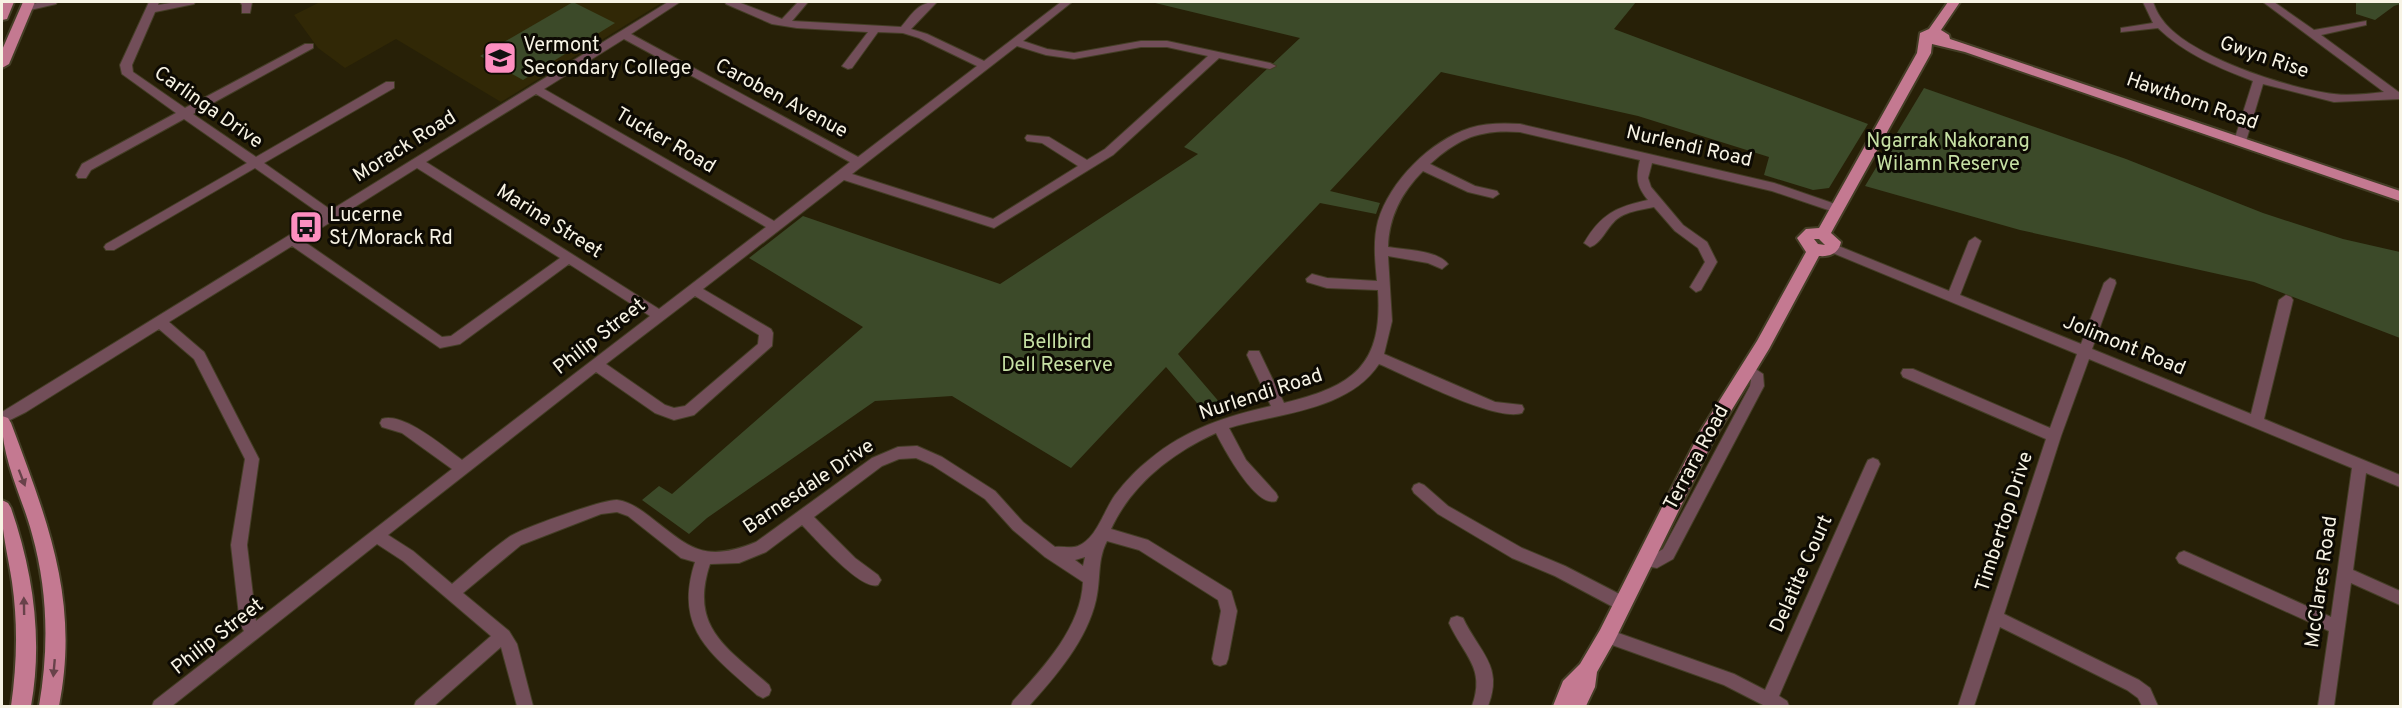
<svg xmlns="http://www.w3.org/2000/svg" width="2402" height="708" viewBox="0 0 2402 708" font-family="Overpass,sans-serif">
	<rect width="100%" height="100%" fill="#272007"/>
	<polygon fill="#312806" points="320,2 663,2 501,102 396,39 345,68 318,48 294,15"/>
	<g fill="#3c4a29">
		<polygon points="573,2 615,23 523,80 480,56"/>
		<polygon points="1151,2 1636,2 1614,29 1868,124 1829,188 1813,190 1764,175 1769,157 1638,116 1441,72 1330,191 1380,203 1376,214 1320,203 1178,354 1227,411 1209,417 1166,367 1071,468 952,396 875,401 707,518 689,534 642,500 659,486 672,494 863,327 749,258 803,216 1000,284 1198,154 1184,147 1300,38"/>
		<polygon points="2356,2 2400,2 2400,4 2394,6 2375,20 2356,14"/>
		<polygon points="1924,88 2126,159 2263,213 2343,239 2400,252 2400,338 2254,282 2020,230 1865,186"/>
	</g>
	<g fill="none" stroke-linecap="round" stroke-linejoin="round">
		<defs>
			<g id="minor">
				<polygon points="40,2 57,2 56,4 26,11 21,8"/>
				<path d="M149,2H159L158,5L177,2H195L194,4L155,12L132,65L133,72L185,108L305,44H313V48L193,114L256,157L386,82H394V88L264,163L331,210L668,2H680L631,34L858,157L977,66L919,38L903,33L878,32L852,68L848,69L842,66L868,32L797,28L772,24L726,4L725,2H738L782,19L798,2H808L792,21L901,27C913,13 918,2 937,2L911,29L927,34L984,61L1061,2H1072L1023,41L1047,49L1074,53L1141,41H1167L1270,63L1276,66L1270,69L1219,58L1113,155L994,228L844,180L703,289L771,329L773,333L772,346L694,415L674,420L655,413L596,372L388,535L413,551L452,584C471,568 489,551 509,537C520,529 604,499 617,500C628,501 640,509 649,516C689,547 703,564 756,542L872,458L898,447L917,446L942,457L995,491L1023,522L1055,547C1063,546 1070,549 1078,546C1097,538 1103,512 1115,495C1125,482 1137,469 1150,459C1186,429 1227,416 1271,406L1247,355L1249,351H1259L1284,403C1353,386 1383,366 1378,290L1327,288L1307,282L1306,279L1312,274L1327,278L1377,281C1375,261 1373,240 1378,221C1390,181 1430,141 1470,128C1486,123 1503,123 1520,124L1774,183L1841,206L1843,209L1837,213L1772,191L1652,163L1648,178L1651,187L1683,225L1707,242L1717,262L1701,290L1696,292L1690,287L1705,262L1698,248L1675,231L1654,207C1641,210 1627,211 1617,219C1607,227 1601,244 1590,247L1584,243C1601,214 1616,207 1648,200C1636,186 1636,177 1640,160L1520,132C1480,129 1459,138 1430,164L1475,186L1497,191L1499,194L1493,198L1468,192L1423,171C1402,192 1389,216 1388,247C1405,250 1437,250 1448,264L1442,269L1428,263L1388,256L1392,321L1384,354L1495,402L1522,405L1524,409L1522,413C1495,422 1408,376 1379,364C1348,411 1278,413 1229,428L1246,460L1276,493L1278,497L1276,501C1256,508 1224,449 1216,433C1172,453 1132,484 1111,529L1148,540L1231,591L1237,611L1228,659L1226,664L1220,666L1214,664L1212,659L1221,611L1218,600L1139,550L1107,541C1097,560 1101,579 1096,600C1087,640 1056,676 1029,706H1011L1013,701C1043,668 1081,628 1083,582L1045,557L1013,530L985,499L932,465L916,458L899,459L882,466L814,517L855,558L878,575L881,580L878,585C861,591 815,538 802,525L766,552L739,563L710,564C689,627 726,647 769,685L771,690L769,695L763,698L757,695C712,654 673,630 695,562L681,558L628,516L617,512L601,514L521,545L463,593L509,631L517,644L533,706H517L501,647L434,706H414L416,701L491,636L403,561L377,544L172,706H152L154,701L244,631L240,624L231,545L245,459L194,359L159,329L26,412L2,424V412L322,215L255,168L114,250H106L104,247L106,244L247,163L184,119L91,170L86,178H78L76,175L82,164L176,113L122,74L120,65ZM624,39L850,162L774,221L544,89ZM1017,46L1046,55L1074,59L1141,47H1167L1208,56L1105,149L1087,160L1049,137L1027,135L1025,138L1027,141L1042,143L1078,166L993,219L852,174ZM536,94L766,227L659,309L426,162ZM417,168L560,258L451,336L442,337L302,240ZM292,246L440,348L460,344L569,264L650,316L462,460C445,448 404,412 382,419L380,423L382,427L402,433L452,469L256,621L247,545L259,459L204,352L169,322ZM695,296L759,335L758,344L685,406L674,408L665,405L606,364ZM1085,557L1083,566L1075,560Z"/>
				<polygon points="240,2 252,2 250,13 242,13 242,5"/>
				<path d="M2143,2H2153C2155,7 2157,13 2161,18C2186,56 2290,89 2334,94C2350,96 2367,94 2384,92L2263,2H2274L2314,30L2366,21V25L2321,35L2400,93V99L2334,102L2263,84L2246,141L2244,144H2236L2234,141L2253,81C2219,68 2185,54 2158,28L2121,32V28L2153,23Z"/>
				<polygon points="1975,237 1981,241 1960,295 2081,344 2104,283 2110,278 2115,280 2116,283 2092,349 2251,414 2279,300 2286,295 2291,297 2293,300 2264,419 2400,475 2400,487 2366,473 2353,570 2400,591 2400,605 2351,583 2334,706 2318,706 2329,631 2179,563 2176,558 2179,553 2184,551 2189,553 2331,617 2352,468 2089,359 2061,436 2004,614 2139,680 2150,688 2158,706 2142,706 2138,698 2127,690 2000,627 1974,706 1958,706 2046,439 1903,377 1901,373 1903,369 1913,369 2050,428 2077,354 1828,251 1826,248 1828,245 1836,245 1949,291 1969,241"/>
				<polygon points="1748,364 1763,374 1764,386 1673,559 1657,568 1640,565 1637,560 1640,555 1655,554 1663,549 1750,386 1751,380 1741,369 1743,365"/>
				<polygon points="1873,458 1878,460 1880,464 1779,696 1787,701 1789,706 1765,706 1724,685 1601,641 1599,636 1601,631 1607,629 1734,674 1765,690 1866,464 1868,460"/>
				<polygon points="1419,483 1424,485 1448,506 1522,548 1565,566 1629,599 1631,604 1629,609 1623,611 1617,609 1555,576 1512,558 1438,514 1414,493 1412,489 1414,485"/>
				<path d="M1457,616L1463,618C1479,652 1504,666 1488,706H1472C1486,668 1464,656 1449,623L1451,618Z"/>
			</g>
			<g id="major">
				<polygon points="2,2 14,2 7,19 2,20"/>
				<polygon points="23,2 35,2 9,64 2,68 2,50"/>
				<path d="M1948,2H1960L1941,30L1949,35L1950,39L2400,191V201L1965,52L1932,44L1931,53L1831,233L1841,242C1839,253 1830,257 1819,256L1769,349L1714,439L1614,642L1597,672L1595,687L1586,706H1553L1563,681L1580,664L1600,630L1701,430L1757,341L1806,252L1797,238L1806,229L1819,228L1917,53L1920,33L1929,29ZM1814,239H1819L1825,245L1818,244Z"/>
				<path d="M2,416L8,418L11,423C47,520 80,600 59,706H39C49,648 48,591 32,534C22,496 0,456 2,416Z"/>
				<path d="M2,500L8,503L11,508C33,572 43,639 31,706H11C17,664 18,624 12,582C8,554 0,528 2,500Z"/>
			</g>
		</defs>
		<use href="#minor" stroke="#443e26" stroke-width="2"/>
		<use href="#major" stroke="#443e26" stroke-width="4"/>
		<use href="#minor" fill="#724e59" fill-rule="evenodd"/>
		<use href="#major" fill="#c47991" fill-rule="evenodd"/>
	</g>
	<defs><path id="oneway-solid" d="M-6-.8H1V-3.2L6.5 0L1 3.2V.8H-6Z" transform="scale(1.5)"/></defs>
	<g fill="#68424a">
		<use href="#oneway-solid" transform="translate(22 478) rotate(69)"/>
		<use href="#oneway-solid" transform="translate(24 606) rotate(-91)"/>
		<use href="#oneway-solid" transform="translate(54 668) rotate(95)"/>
	</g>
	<defs>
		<symbol id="school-square" viewBox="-11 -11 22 22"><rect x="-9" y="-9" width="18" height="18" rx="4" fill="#fd8ec0" stroke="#0d0a03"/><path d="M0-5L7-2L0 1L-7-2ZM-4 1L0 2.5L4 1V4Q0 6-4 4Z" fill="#111"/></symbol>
		<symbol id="bus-square" viewBox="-11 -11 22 22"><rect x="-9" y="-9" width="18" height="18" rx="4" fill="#fd8ec0" stroke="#0d0a03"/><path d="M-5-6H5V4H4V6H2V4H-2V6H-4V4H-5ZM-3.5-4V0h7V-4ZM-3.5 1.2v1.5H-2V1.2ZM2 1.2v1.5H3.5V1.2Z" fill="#111"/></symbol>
	</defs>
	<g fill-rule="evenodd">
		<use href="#school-square" x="481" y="39" width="38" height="38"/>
		<use href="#bus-square" x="287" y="208" width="38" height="38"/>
	</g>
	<g text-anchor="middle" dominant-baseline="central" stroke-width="6" stroke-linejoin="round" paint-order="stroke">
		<g font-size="20" fill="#f7f3e4" stroke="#0d0a03" text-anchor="start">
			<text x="523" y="46">Vermont<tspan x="523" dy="23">Secondary College</tspan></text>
			<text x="329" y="216">Lucerne<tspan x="329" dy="23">St/Morack Rd</tspan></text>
		</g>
		<g font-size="20" fill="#f7f3e4" stroke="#0d0a03">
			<text transform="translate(2264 58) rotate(19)">Gwyn Rise</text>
			<text transform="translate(781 99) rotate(28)">Caroben Avenue</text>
			<text transform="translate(2192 102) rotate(19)">Hawthorn Road</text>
			<text transform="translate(208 108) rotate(35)">Carlinga Drive</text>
			<text transform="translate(665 141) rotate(30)">Tucker Road</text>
			<text transform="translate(405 147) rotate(-32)">Morack Road</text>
			<text transform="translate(1689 147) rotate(13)">Nurlendi Road</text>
			<text transform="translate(549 222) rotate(32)">Marina Street</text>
			<text transform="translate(600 337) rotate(-38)">Philip Street</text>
			<text transform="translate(2124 346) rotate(22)">Jolimont Road</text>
			<text transform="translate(1261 395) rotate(-18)">Nurlendi Road</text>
			<text transform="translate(1697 458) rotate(-62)">Terrara Road</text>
			<text transform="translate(809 487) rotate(-34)">Barnesdale Drive</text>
			<text transform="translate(2005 522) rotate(-72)">Timbertop Drive</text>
			<text transform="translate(1802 574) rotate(-66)">Delatite Court</text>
			<text transform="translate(2322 582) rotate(-82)">McClares Road</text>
			<text transform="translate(218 637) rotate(-38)">Philip Street</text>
		</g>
		<g font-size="20" fill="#c6e0a4" stroke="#0d0a03">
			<text x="1948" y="142">Ngarrak Nakorang<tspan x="1948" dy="23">Wilamn Reserve</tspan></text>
			<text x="1057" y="343">Bellbird<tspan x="1057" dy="23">Dell Reserve</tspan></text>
		</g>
	</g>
	<rect width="2402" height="708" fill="none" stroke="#f7f3e4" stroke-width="6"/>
</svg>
